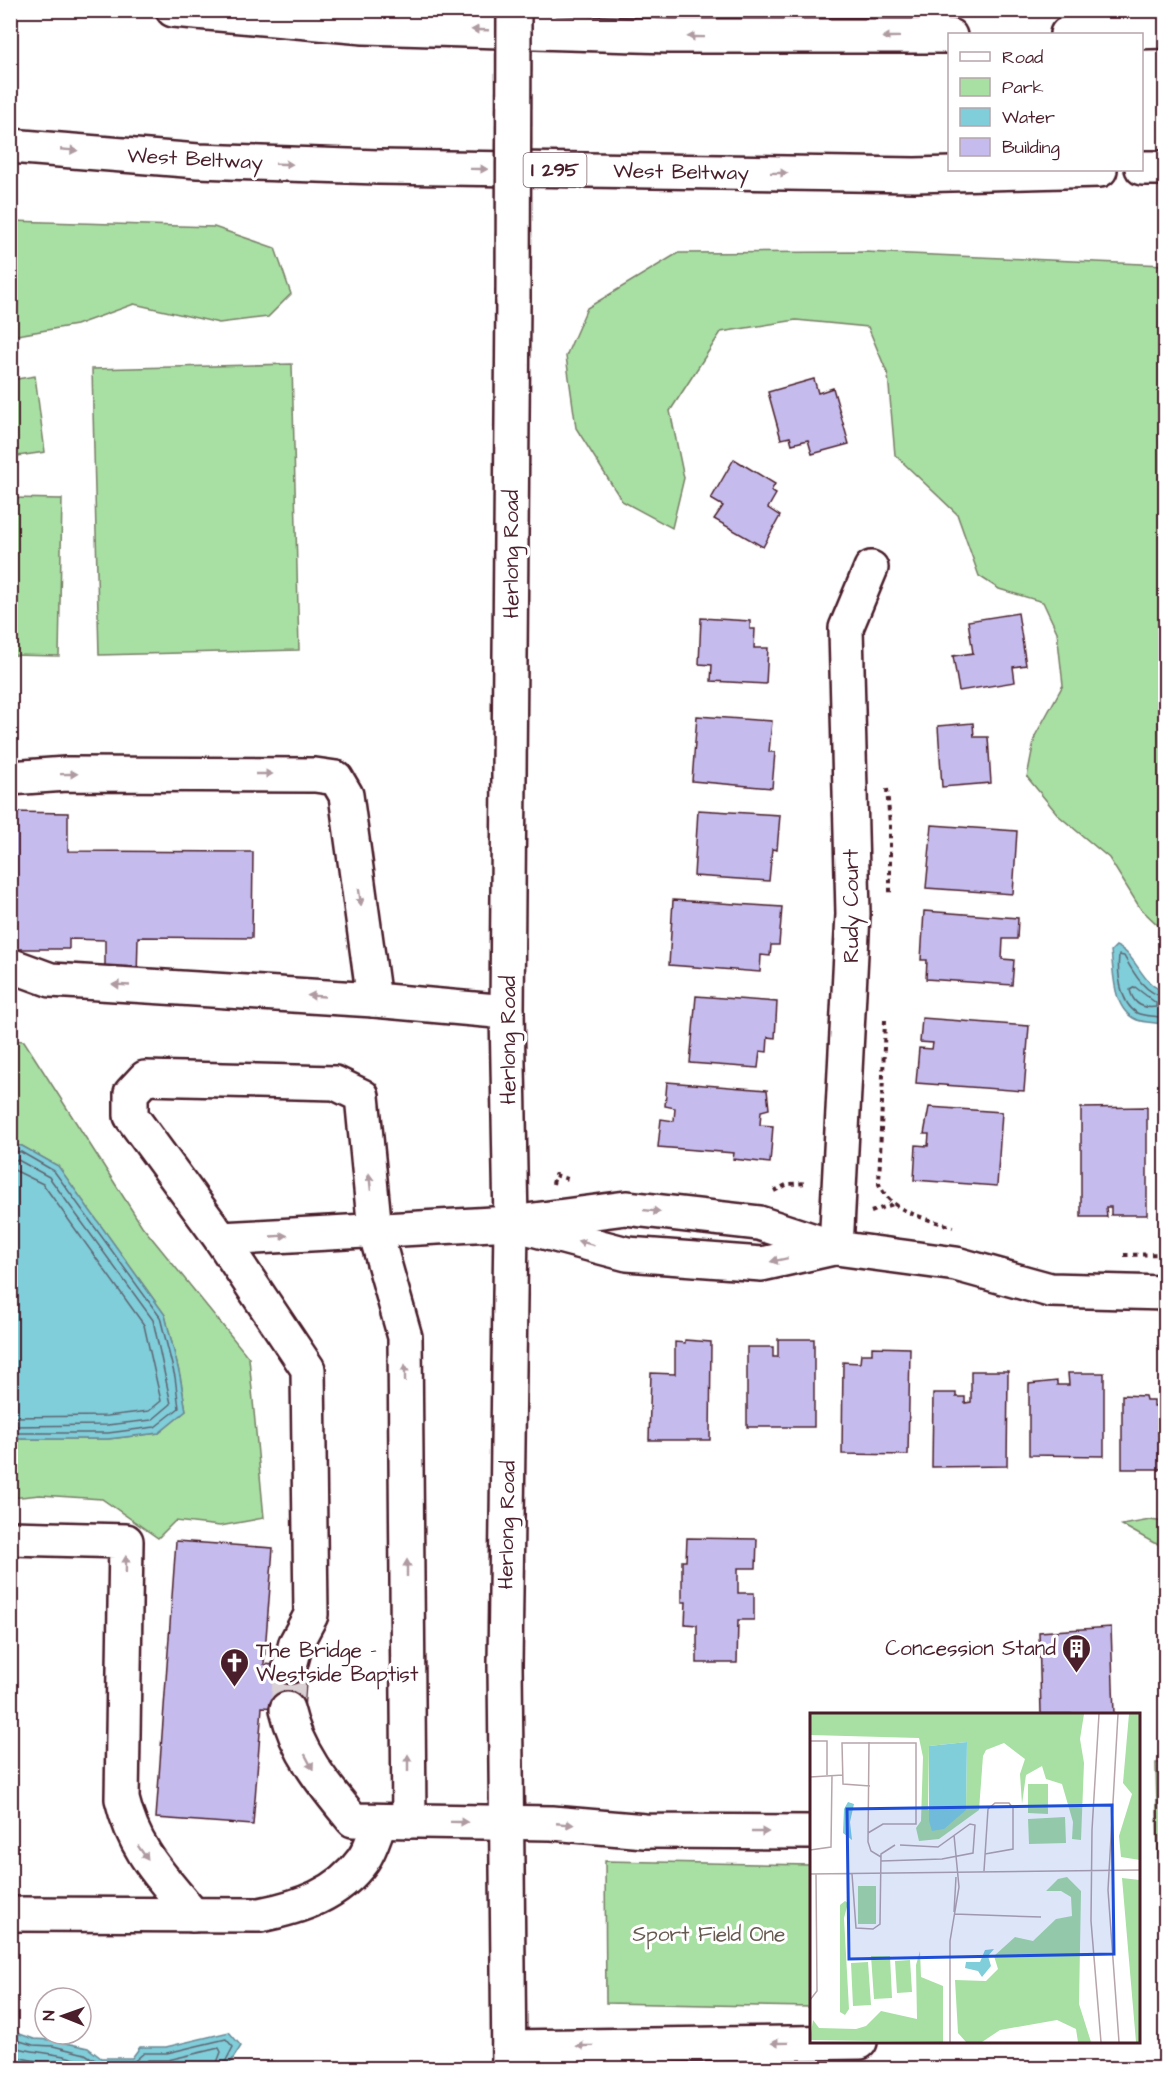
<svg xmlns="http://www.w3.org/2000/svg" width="1176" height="2079" viewBox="0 0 1176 2079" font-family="'Architects Daughter',sans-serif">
	<rect width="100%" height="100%" fill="#fff"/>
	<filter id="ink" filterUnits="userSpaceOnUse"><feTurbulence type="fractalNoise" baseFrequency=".0167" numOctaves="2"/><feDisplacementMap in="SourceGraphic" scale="12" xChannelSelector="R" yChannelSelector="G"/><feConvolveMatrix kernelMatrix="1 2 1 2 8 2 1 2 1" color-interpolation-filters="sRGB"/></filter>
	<g filter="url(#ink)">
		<g fill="#a8dfa3" stroke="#797f67" stroke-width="1.5">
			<polygon points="11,221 214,227 275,248 291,294 268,317 219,323 134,304 76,325 11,336"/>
			<polygon points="865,252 1165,265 1165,932 1140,908 1109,858 1059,816 1027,777 1035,736 1063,685 1057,632 1043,602 999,589 979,576 957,514 895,455 888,375 868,327 796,320 721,332 670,411 684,478 672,528 622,501 576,428 566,356 587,308 678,253"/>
			<polygon points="292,364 299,650 99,655 92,369"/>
			<polygon points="35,376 45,452 11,457 11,380"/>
			<polygon points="11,498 62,499 59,656 11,655"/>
			<polygon points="11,1040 24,1041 142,1226 249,1358 264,1518 220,1526 175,1521 158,1538 102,1499 40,1495 11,1498 10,1439 108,1439 159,1433 186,1411 180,1376 165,1315 58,1166 22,1146 11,1145"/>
			<polygon points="1150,1520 1165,1522 1165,1545 1154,1543 1122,1525"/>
			<polygon points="1156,1763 1165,1763 1165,1905 1159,1905"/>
			<polygon points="605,1861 811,1865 811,2007 606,2003"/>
		</g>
		<g fill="#7fceda" stroke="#6a8894" stroke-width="1.5">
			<path d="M1116,946C1138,955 1140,985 1165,991V1025C1156,1022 1146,1023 1137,1020C1112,1010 1114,973 1111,951Z"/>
			<polygon points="11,1145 22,1146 58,1166 165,1315 180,1376 186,1411 159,1433 108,1439 11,1439"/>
			<polygon points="11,2031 34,2039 53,2040 88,2048 101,2058 132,2058 140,2047 166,2047 229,2032 241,2046 227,2068 11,2068"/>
		</g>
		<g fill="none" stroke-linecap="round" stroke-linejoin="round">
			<g stroke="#5f6571" stroke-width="1.5">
				<path d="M1135,987L1156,1003V1007C1142,1009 1133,1003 1130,990Z"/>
				<path d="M1166,997C1145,995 1133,972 1124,956L1119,955C1117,973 1120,1003 1137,1013C1145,1017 1157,1015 1166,1019"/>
				<polyline points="10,1151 21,1152 54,1171 160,1317 175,1377 179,1408 155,1427 108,1433 10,1433"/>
				<polyline points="10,1159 18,1160 49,1177 153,1320 171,1404 152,1420 107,1425 10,1426"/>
				<polyline points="10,1168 43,1184 144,1325 161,1401 149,1411 107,1416 10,1417"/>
				<polyline points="10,2038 33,2045 53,2046 85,2054 101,2064 131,2064 144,2053 167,2053 226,2039 233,2047 222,2068"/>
				<path d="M10,2046C38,2055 69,2051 93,2068"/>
				<path d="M10,2055C32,2062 54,2063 76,2068"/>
				<polyline points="141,2068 148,2060 168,2060 219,2048 221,2052 215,2068"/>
			</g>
		</g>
		<g fill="#c5bced" stroke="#4a1f2b" stroke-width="1.5">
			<polygon points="814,379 818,393 833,388 849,444 812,454 808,440 792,444 790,437 781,439 768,392"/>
			<polygon points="734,459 775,484 771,491 776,494 768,508 780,516 763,547 714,519 723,506 711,499"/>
			<polygon points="1018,613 1026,665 1013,667 1015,682 959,691 953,656 973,653 968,621"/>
			<polygon points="701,618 750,621 750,629 755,629 754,648 768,648 766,684 711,681 712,665 699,664"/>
			<polygon points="697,716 772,721 769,752 775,752 772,788 692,781"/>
			<polygon points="973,723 974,737 988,737 991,783 942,787 938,726"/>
			<polygon points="698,810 780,815 777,850 772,849 769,881 694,876"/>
			<polygon points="10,812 68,813 68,851 253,852 252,938 138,937 137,979 105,979 105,940 69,939 69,949 10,949"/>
			<polygon points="932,825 1017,831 1013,894 926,888"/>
			<polygon points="673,900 782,907 779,945 771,945 770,956 761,955 760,972 669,965"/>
			<polygon points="924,911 1018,918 1017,939 1003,939 1002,959 1014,960 1012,985 926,979 927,960 921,960"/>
			<polygon points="696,996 777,1002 775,1038 768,1037 767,1052 760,1051 758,1068 690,1063"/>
			<polygon points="922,1018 1029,1026 1024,1091 916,1083 919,1048 932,1049 933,1043 920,1042"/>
			<polygon points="667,1082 767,1090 769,1109 761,1111 760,1125 773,1126 770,1163 733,1159 734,1153 658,1147 661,1119 674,1121 675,1108 665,1106"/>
			<polygon points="929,1107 1002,1112 997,1186 914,1180 916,1145 928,1146 929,1134 924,1134"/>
			<polygon points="1147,1107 1147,1215 1111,1215 1111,1207 1106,1207 1107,1217 1081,1217 1081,1108"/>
			<polygon points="778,1339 814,1339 814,1427 747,1427 747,1347 773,1347 773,1357 778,1357"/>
			<polygon points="685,1340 711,1342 710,1440 649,1440 651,1373 675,1374 675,1342 685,1343"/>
			<polygon points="872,1347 910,1348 908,1455 842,1454 843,1362 860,1363 861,1354 872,1354"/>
			<polygon points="971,1371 1008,1371 1007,1466 932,1467 933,1393 956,1393 956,1397 965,1397 965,1403 971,1402"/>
			<polygon points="1068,1373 1104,1373 1104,1456 1029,1455 1029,1384 1057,1381 1057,1385 1069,1385"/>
			<polygon points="1161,1373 1166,1373 1166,1469 1122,1469 1122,1395 1145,1396 1146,1400 1154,1400 1154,1406 1161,1405"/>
			<polygon points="687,1538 757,1539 756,1568 738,1568 738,1593 754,1593 754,1620 738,1620 737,1663 697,1663 697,1625 685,1624 686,1602 682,1602 682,1561 686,1561"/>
			<polygon points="176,1541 273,1548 264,1664 307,1668 304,1710 262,1707 253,1825 156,1818"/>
			<polygon points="1111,1627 1114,1714 1041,1714 1039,1632"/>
		</g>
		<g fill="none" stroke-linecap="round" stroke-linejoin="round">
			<polyline stroke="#dbd2d5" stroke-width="33" stroke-dasharray="33 16" stroke-linecap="butt" points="287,1709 290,1666"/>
			<defs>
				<g id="minor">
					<polyline points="10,778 66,774 315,775 336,778 346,795 374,1000"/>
					<polyline points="10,965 51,980 374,1000 507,1012"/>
					<polyline points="525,1227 627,1254 762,1264 834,1248"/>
					<polyline points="221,1239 511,1223 626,1208 759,1223 836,1248 956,1264 1050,1290 1166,1293"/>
					<polyline points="836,1248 853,914 846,628 871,568"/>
					<path d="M10,1538L126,1541L122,1799C134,1850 161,1876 193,1915"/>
					<polyline points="290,1666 296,1643 311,1615 308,1369 221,1239 131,1116 131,1093 145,1078 335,1083 362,1096 375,1231 405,1337 409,1821"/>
					<path d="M287,1709C297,1753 325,1786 353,1820L552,1823L645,1831L812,1832"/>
					<path d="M10,1914L260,1915C300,1907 338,1895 363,1860C371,1849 375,1833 380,1821"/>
					<polyline points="509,2047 860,2042"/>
					<polyline points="509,2068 505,1665 511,1223 507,1012 513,299"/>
				</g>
				<g id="highway">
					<polyline points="173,10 364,27 670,36 950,36"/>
					<polyline points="1067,34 1166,31"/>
					<polyline points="10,146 198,161 378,167 915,175 1100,170"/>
					<polyline points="1142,168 1166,168"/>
				</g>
			</defs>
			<use href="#minor" stroke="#4a1f2b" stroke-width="38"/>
			<use href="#highway" stroke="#4a1f2b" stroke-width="38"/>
			<g stroke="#4a1f2b" stroke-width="4" stroke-dasharray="4.5 4.5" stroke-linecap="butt">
				<polyline points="887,789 890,824 890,896"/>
				<path d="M885,1020L879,1184C891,1213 926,1218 953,1227"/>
				<polyline points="553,1184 555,1175 571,1180"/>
				<polyline points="774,1191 788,1184 807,1183"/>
				<polyline points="871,1212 893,1204"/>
				<polyline points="1124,1255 1166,1254"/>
			</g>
			<use href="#minor" stroke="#fff" stroke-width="33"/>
			<use href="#highway" stroke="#fff" stroke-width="33"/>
			<defs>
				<polyline id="minor-bridge" points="513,299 514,10"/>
			</defs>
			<use href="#minor-bridge" stroke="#4a1f2b" stroke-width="38" stroke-linecap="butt"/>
			<use href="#minor-bridge" stroke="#fff" stroke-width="33"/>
		</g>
		<defs><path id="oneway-solid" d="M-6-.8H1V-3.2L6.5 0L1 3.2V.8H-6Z" transform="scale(1.5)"/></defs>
		<g fill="#ae9aa0">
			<use href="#oneway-solid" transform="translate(480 30) rotate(-178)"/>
			<use href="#oneway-solid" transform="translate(696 37) rotate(-179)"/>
			<use href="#oneway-solid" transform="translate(891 37) rotate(179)"/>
			<use href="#oneway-solid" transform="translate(69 150) rotate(5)"/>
			<use href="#oneway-solid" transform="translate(284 164) rotate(2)"/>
			<use href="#oneway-solid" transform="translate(479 169) rotate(1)"/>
			<use href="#oneway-solid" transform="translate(779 173) rotate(1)"/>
			<use href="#oneway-solid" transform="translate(69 774) rotate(-1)"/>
			<use href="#oneway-solid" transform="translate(264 774)"/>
			<use href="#oneway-solid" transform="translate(360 897) rotate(82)"/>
			<use href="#oneway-solid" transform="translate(121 985) rotate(-177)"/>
			<use href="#oneway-solid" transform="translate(316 996) rotate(-177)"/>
			<use href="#oneway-solid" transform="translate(370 1182) rotate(-96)"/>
			<use href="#oneway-solid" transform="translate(652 1211) rotate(6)"/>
			<use href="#oneway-solid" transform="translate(279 1236) rotate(-3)"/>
			<use href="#oneway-solid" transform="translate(586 1243) rotate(-165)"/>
			<use href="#oneway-solid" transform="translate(779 1260) rotate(168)"/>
			<use href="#oneway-solid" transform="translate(405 1373) rotate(-90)"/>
			<use href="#oneway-solid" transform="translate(126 1564) rotate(-89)"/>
			<use href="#oneway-solid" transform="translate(407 1568) rotate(-90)"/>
			<use href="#oneway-solid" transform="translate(309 1762) rotate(62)"/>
			<use href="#oneway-solid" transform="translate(408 1763) rotate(-90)"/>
			<use href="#oneway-solid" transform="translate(459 1822) rotate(1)"/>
			<use href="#oneway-solid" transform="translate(565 1824) rotate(5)"/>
			<use href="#oneway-solid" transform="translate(760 1832)"/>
			<use href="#oneway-solid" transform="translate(143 1853) rotate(55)"/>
			<use href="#oneway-solid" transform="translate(780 2043) rotate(179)"/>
			<use href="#oneway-solid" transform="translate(585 2046) rotate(179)"/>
		</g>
	</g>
	<defs>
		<symbol id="building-pin" viewBox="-11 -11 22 30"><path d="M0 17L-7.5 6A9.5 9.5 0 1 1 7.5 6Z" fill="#4a1f2b" stroke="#fff"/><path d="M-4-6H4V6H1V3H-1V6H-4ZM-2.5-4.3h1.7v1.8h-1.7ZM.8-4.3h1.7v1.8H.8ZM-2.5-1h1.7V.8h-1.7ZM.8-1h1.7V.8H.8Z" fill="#fff"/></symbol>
		<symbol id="church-pin" viewBox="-11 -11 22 30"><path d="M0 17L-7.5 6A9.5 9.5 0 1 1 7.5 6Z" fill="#4a1f2b" stroke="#fff"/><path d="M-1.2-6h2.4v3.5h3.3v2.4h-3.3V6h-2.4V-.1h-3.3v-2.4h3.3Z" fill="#fff"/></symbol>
	</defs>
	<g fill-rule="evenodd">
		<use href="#building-pin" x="1060" y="1632" width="33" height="45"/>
		<use href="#church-pin" x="218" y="1646" width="33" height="45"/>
	</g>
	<g text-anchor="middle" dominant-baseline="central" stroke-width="6" stroke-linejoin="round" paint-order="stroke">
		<rect fill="#fff" stroke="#80626b" stroke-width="1.5" x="523.5" y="153" width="63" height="34" rx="4.5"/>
		<g font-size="20" font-weight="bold" fill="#4a1f2b">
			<text x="555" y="170">I 295</text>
		</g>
		<g font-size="21" fill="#4a1f2b" stroke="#fff">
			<text transform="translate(195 159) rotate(3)">West Beltway</text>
			<text transform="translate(681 172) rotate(1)">West Beltway</text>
			<text transform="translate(511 554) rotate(-90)">Herlong Road</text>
			<text transform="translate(851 906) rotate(-90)">Rudy Court</text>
			<text transform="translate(508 1040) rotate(-90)">Herlong Road</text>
			<text transform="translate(507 1525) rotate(-89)">Herlong Road</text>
		</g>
		<g font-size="21" fill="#4a1f2b" stroke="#fff" text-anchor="end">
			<text x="1056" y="1648">Concession Stand</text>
			<text x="256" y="1650" text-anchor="start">The Bridge -<tspan x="256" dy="24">Westside Baptist</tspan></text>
		</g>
		<g font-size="21" fill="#66594f" stroke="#fff">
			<text x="709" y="1934">Sport Field One</text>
		</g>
	</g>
	<g transform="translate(810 1713)">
		<rect width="330" height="330" fill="#fff"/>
		<path d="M0,1H274L270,26L274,50L271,127L262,126L263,109L252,71L236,66L232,53L216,62L212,91L210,61L215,46L194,30L176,37L173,43L169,97L129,126L109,128L106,115L111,108L113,44L109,25L0,22ZM157,29L156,97H118L119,33ZM319,1H330V147L311,144L309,123L322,81L313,70ZM218,71H238V101L218,100ZM255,104L256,130L219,131L218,106ZM257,164L271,178L269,291L281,329H268L266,316L247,307L190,317L172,329H156L148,320L145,267L176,268L188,256L184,243L205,224L223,228L246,206L262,203L261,184L251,178H236L248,166ZM312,165L330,167V329H326ZM48,173H66V211H48ZM35,188L38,190L34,205L39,296L35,302L30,299V192ZM110,238L111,264L133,273V329L0,327L3,307L9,315L46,316L56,313L71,298L107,306L106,252ZM61,243H80L82,285L64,286ZM100,247L102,279L87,280L85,248ZM58,249L61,292L43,293L41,250Z" fill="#a8dfa3" fill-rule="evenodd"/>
		<path d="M157,29L156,97L134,116L122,118L119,108V33ZM38,89L44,91L40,109L42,127L33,120L34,96ZM184,236L178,243L181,253L172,264L168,258L155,255L156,249H170L175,237Z" fill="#7fceda"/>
		<path fill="none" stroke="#b7a5aa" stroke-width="1.5" d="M289,1L282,117L281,208L291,329M308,1L298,177L309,329M0,28H17V62M59,29L58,129L61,138L71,144M0,64L33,62M58,120L73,111H106V30H32L33,71L60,73M0,137L21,134L22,62M71,148L132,146L163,140L165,112L160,111L128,134L90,132M174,158L178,96L185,90H199L203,95V136L175,141M0,161L330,157M42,161L46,215L63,216L70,211L71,141L85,132M144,199L146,164M144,201L231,204M0,287L7,278L6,161M140,329V228L149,174L144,122"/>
		<path fill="#1d4ed8" fill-opacity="0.15" stroke="#1d4ed8" stroke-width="3" d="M302,92L304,241L39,246L37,96Z"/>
		<rect width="330" height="330" fill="none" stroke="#4a1f2b" stroke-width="3"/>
	</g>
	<rect width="1176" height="2079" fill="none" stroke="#fff" stroke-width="36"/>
	<rect x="18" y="18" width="1140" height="2043" fill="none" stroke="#4a1f2b" stroke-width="2" filter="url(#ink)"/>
	<rect x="948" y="33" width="195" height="138" fill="#ffffff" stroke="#b7a5aa" stroke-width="1.5"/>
	<rect x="960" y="52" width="30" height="9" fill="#ffffff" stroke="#b7a5aa" stroke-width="1.5"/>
	<text x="1002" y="63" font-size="18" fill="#4a1f2b">Road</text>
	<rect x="960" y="78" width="30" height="18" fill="#a8dfa3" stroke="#b7a5aa" stroke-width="1.5"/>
	<text x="1002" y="93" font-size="18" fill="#4a1f2b">Park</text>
	<rect x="960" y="108" width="30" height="18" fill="#7fceda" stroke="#b7a5aa" stroke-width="1.5"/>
	<text x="1002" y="123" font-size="18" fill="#4a1f2b">Water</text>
	<rect x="960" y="138" width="30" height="18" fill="#c5bced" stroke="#b7a5aa" stroke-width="1.5"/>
	<text x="1002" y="153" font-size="18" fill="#4a1f2b">Building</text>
	<g transform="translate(63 2016) rotate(271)"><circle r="28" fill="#ffffff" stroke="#b7a5aa" stroke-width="1.5"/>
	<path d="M0-4.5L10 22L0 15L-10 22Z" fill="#4a1f2b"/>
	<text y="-9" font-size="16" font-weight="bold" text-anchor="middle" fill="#4a1f2b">N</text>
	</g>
</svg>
